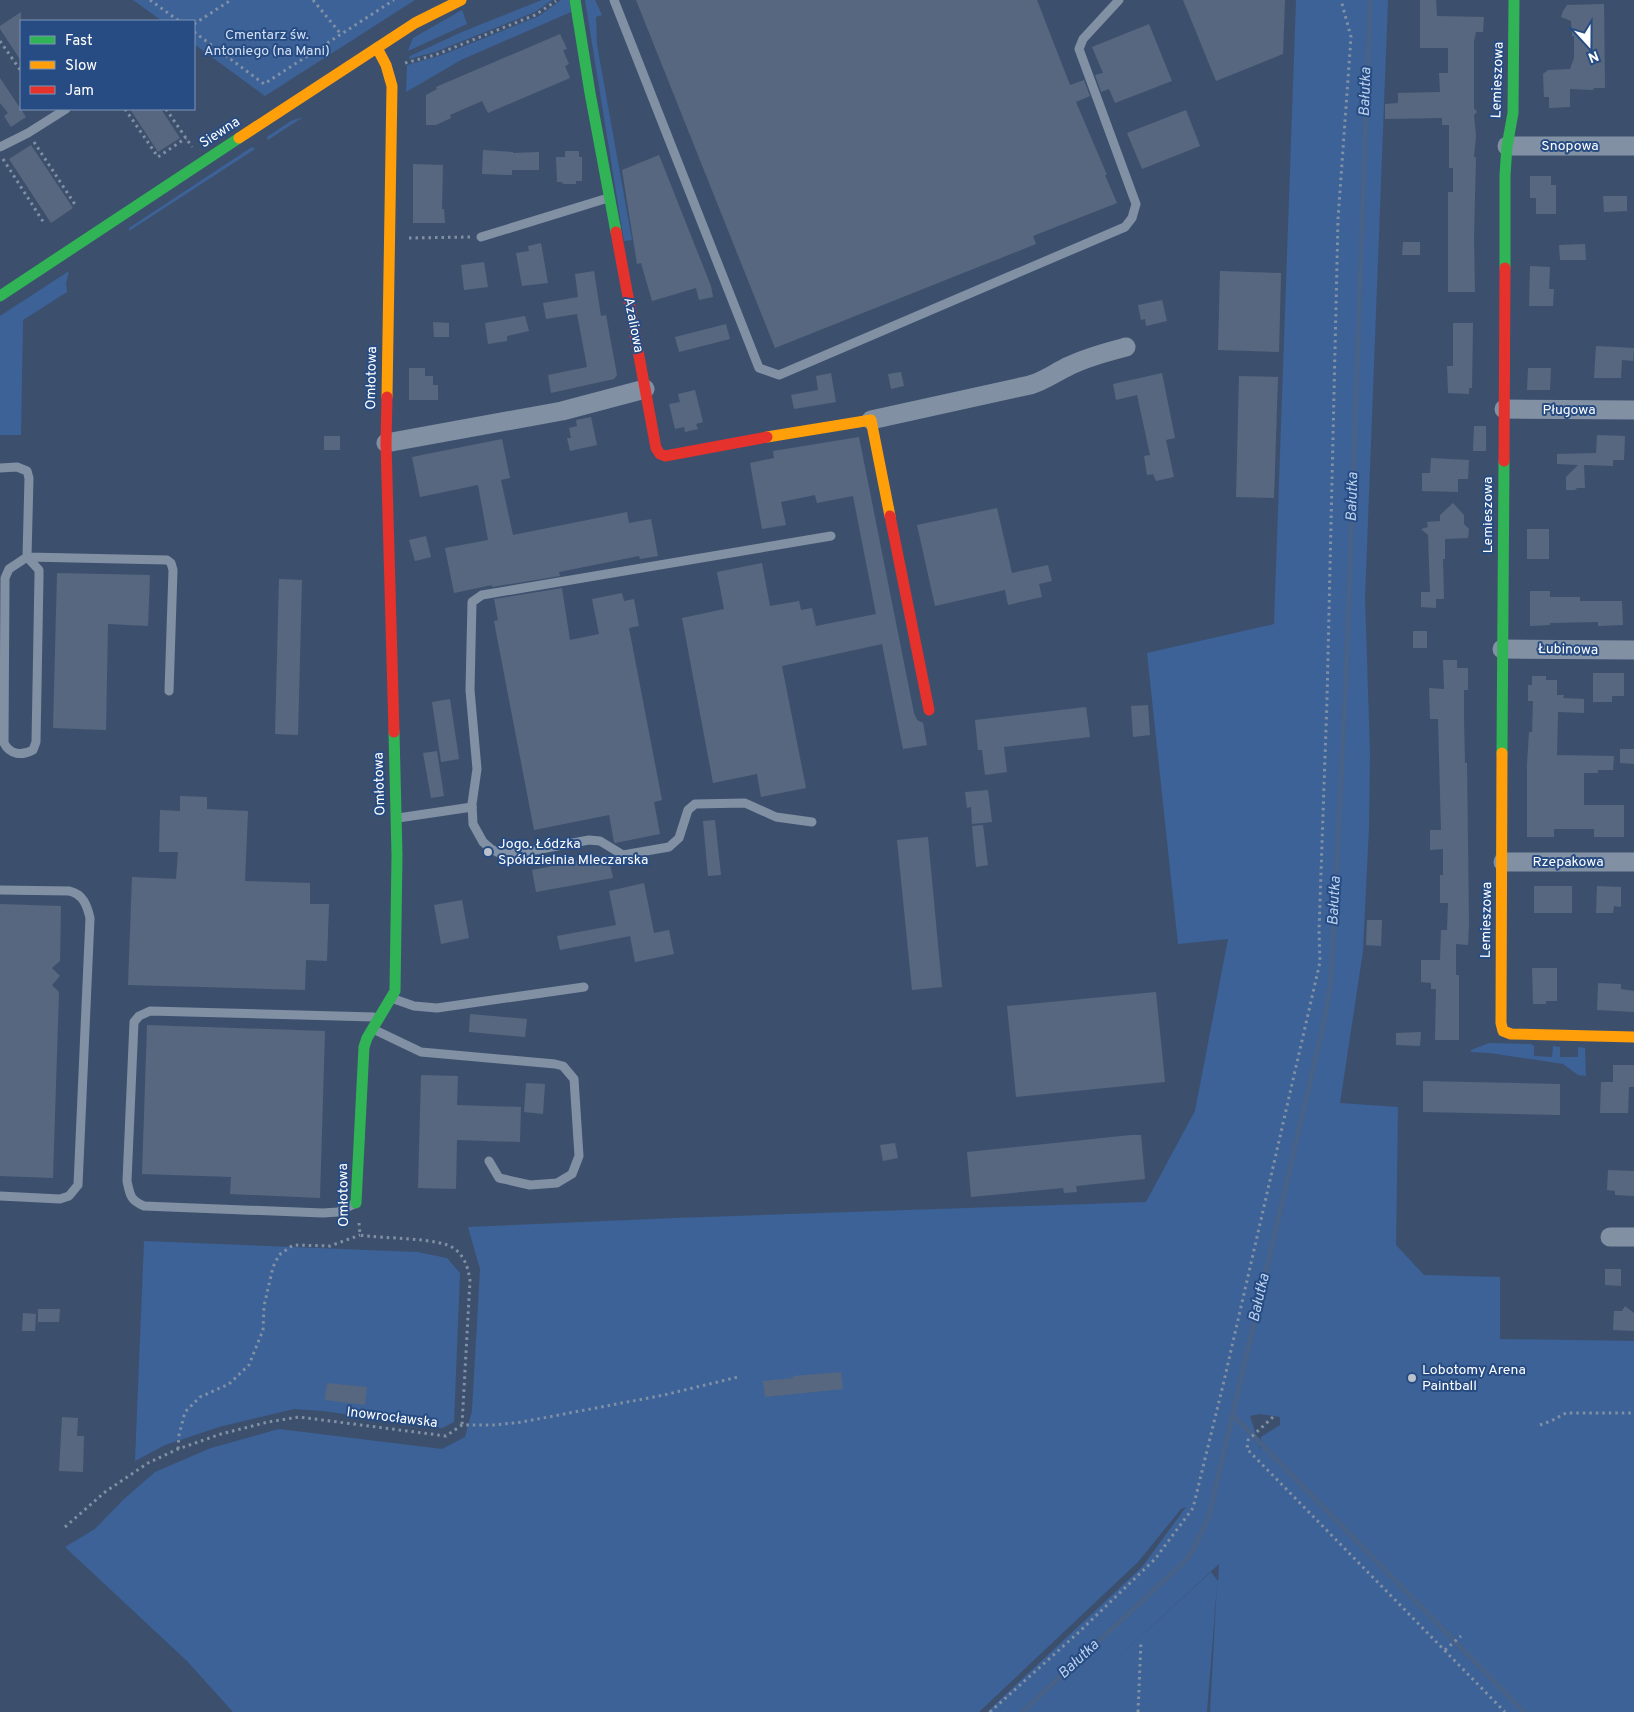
<svg xmlns="http://www.w3.org/2000/svg" width="1634" height="1712" viewBox="0 0 1634 1712" font-family="Overpass,sans-serif">
	<rect width="100%" height="100%" fill="#3c506e"/>
	<g fill="#3c6298" fill-rule="evenodd">
		<polygon points="133,0 415,0 265,96 194,44 194,21 162,21"/>
		<polygon points="542,0 552,0 535,12 435,52 409,59 410,56 462,32"/>
		<polygon points="561,0 569,0 571,12 461,60 406,92 407,65 442,55 539,16"/>
		<polygon points="585,0 595,0 602,15 596,17 597,45 632,240 624,241"/>
		<path d="M1296,0H1388L1365,598L1370,754L1369,826L1363,951L1340,1103L1398,1107L1396,1245L1424,1275L1500,1277V1339L1634,1341V1712H1210L1217,1584L1207,1712H987L1142,1567L1186,1507L1181,1509L1138,1562L979,1712H233L187,1661L65,1547L95,1529L123,1500L155,1472L211,1448L279,1429L442,1449L465,1437L472,1411L480,1269L468,1227L676,1218L1146,1202L1195,1111L1228,939L1178,944L1147,653L1274,624ZM1259,1414L1280,1417V1425L1261,1437V1450L1250,1416ZM1219,1564L1218,1581L1211,1572L1107,1667Z"/>
		<polygon points="462,10 467,24 408,51 413,38"/>
		<polygon points="303,117 268,140 267,137 291,121"/>
		<polygon points="252,147 255,149 129,231 129,228"/>
		<polygon points="69,271 66,284 67,292 23,320 21,435 0,435 0,316"/>
		<polygon points="1489,1043 1531,1044 1534,1046 1534,1056 1552,1057 1553,1046 1560,1047 1560,1057 1578,1057 1578,1047 1585,1048 1586,1076 1578,1075 1563,1064 1490,1053 1471,1052 1471,1050"/>
		<polygon points="144,1241 417,1252 447,1258 460,1273 454,1422 442,1428 323,1411 294,1409 219,1427 165,1445 135,1461"/>
	</g>
	<g fill="none" stroke-linecap="round" stroke-linejoin="round">
		<g stroke="#476187" stroke-width="5">
			<polyline points="1233,1415 1524,1712"/>
			<polyline points="1022,1712 1184,1562 1193,1550 1209,1516 1324,1022 1331,979 1346,679 1370,0"/>
		</g>
	</g>
	<g fill="#57677f">
		<polygon points="636,0 1037,0 1070,85 1084,80 1090,96 1076,102 1107,175 1105,175 1117,203 1033,236 1036,244 775,348"/>
		<polygon points="1183,0 1285,0 1283,54 1216,81"/>
		<polygon points="1420,0 1436,0 1437,16 1484,17 1483,32 1476,32 1474,41 1474,108 1477,112 1474,115 1476,136 1474,157 1476,157 1474,237 1475,292 1448,292 1448,192 1453,192 1453,168 1449,168 1449,125 1442,125 1442,118 1385,119 1385,104 1398,103 1398,93 1440,92 1439,73 1448,73 1448,48 1420,48"/>
		<polygon points="1604,4 1605,88 1594,88 1593,90 1570,89 1570,107 1549,108 1549,97 1544,97 1543,74 1548,70 1570,69 1574,58 1574,36 1572,36 1571,21 1561,17 1563,11 1567,5"/>
		<polygon points="21,12 21,61 0,29 0,26"/>
		<polygon points="1149,24 1172,81 1115,103 1109,89 1101,92 1095,75 1103,73 1092,47"/>
		<polygon points="560,34 567,49 563,50 569,64 565,66 570,78 488,113 482,101 450,115 451,118 436,125 426,125 426,95 437,89 436,87"/>
		<polygon points="0,78 26,117 11,127 4,116 8,113 0,103"/>
		<polygon points="130,109 161,109 180,138 158,152"/>
		<polygon points="1186,110 1200,146 1142,169 1127,133"/>
		<polygon points="31,145 73,208 51,223 9,159"/>
		<polygon points="483,150 513,152 513,153 539,152 539,170 512,170 512,175 482,174"/>
		<polygon points="565,151 579,151 579,157 582,157 582,181 576,181 576,184 563,184 562,182 557,182 556,157 565,157"/>
		<polygon points="659,155 711,286 713,297 699,300 696,288 652,301 641,263 637,264 622,170"/>
		<polygon points="413,164 443,165 442,209 444,209 445,223 413,223"/>
		<polygon points="1530,176 1551,176 1551,185 1556,185 1556,214 1536,214 1536,198 1530,198"/>
		<polygon points="1603,196 1627,196 1627,211 1604,212"/>
		<polygon points="1403,242 1420,242 1420,255 1402,255"/>
		<polygon points="541,243 548,283 522,286 516,253 529,251 528,246"/>
		<polygon points="1585,244 1586,260 1560,260 1559,245"/>
		<polygon points="484,262 488,287 464,290 461,265"/>
		<polygon points="1530,266 1550,267 1549,289 1554,289 1553,306 1529,306"/>
		<polygon points="594,271 601,316 606,315 617,375 614,379 551,393 548,375 587,367 577,314 546,319 543,303 578,297 575,274"/>
		<polygon points="1220,271 1281,273 1279,352 1218,350"/>
		<polygon points="1162,300 1167,321 1146,326 1145,319 1141,320 1138,305"/>
		<polygon points="525,316 529,331 507,336 507,341 488,344 485,323"/>
		<polygon points="433,322 449,323 449,337 434,337"/>
		<polygon points="1453,323 1473,323 1472,388 1469,388 1469,394 1448,393 1447,366 1453,366"/>
		<polygon points="726,324 730,339 679,352 675,337"/>
		<polygon points="1596,346 1634,348 1633,361 1622,360 1621,378 1594,378"/>
		<polygon points="409,368 425,368 425,376 433,376 433,385 438,385 438,400 409,400"/>
		<polygon points="1528,368 1551,368 1550,390 1527,390"/>
		<polygon points="901,372 904,386 891,389 888,374"/>
		<polygon points="831,373 836,402 794,409 791,395 818,390 816,376"/>
		<polygon points="1162,373 1175,438 1166,440 1174,477 1156,481 1153,474 1147,475 1144,456 1150,455 1137,395 1116,400 1113,384"/>
		<polygon points="1239,376 1278,377 1274,498 1236,497"/>
		<polygon points="695,390 703,422 696,424 698,429 685,432 684,427 675,429 669,404 680,402 678,394"/>
		<polygon points="591,417 597,445 570,451 567,438 571,438 569,428 577,426 576,420"/>
		<polygon points="1474,426 1486,426 1486,451 1473,451"/>
		<polygon points="1597,435 1625,436 1624,460 1613,460 1613,466 1584,465 1585,488 1577,488 1575,490 1566,490 1566,477 1578,465 1557,464 1557,454 1596,453"/>
		<rect x="324" y="436" width="16" height="14"/>
		<polygon points="859,437 914,713 917,720 923,723 927,745 903,749 882,644 782,666 806,788 761,797 757,774 713,783 682,618 724,609 717,572 762,563 770,606 799,601 801,610 812,608 816,626 876,614 853,496 817,503 815,495 781,502 786,525 762,529 750,463 774,458 773,451"/>
		<polygon points="502,439 510,478 501,480 513,535 627,512 629,523 651,519 658,556 640,559 639,556 559,572 560,576 492,587 492,585 454,593 445,548 488,540 478,485 420,497 412,457"/>
		<polygon points="1431,458 1469,460 1468,479 1458,479 1458,492 1422,491 1422,473 1430,473"/>
		<polygon points="1453,503 1464,515 1464,524 1469,529 1468,538 1445,539 1445,559 1443,559 1444,599 1436,599 1436,608 1421,607 1421,592 1430,592 1428,535 1421,529 1428,527 1427,522 1440,521 1440,515"/>
		<polygon points="997,508 1012,573 1048,565 1052,581 1039,584 1042,597 1008,605 1005,590 935,606 917,525"/>
		<rect x="1527" y="529" width="22" height="30"/>
		<polygon points="426,536 431,557 415,561 409,540"/>
		<polygon points="57,573 150,575 148,626 108,624 106,730 53,728"/>
		<polygon points="279,579 302,580 298,735 275,734"/>
		<polygon points="562,588 570,640 599,634 592,599 622,593 624,601 634,599 639,626 629,628 662,800 654,802 660,834 615,843 614,842 609,815 534,830 496,632 494,621 498,620 494,599"/>
		<polygon points="1530,591 1550,591 1550,597 1580,597 1580,601 1622,601 1623,625 1598,626 1598,622 1550,623 1550,625 1530,626"/>
		<rect x="1413" y="631" width="14" height="17"/>
		<polygon points="1443,660 1457,660 1457,668 1468,668 1468,690 1464,690 1464,718 1465,763 1467,763 1469,923 1468,945 1456,944 1456,975 1459,975 1459,1040 1435,1040 1436,989 1431,989 1431,983 1421,982 1421,960 1440,960 1441,930 1447,930 1448,903 1440,903 1440,875 1443,875 1443,849 1430,850 1430,830 1441,830 1438,719 1430,719 1429,688 1444,689"/>
		<polygon points="1593,673 1624,673 1624,696 1612,696 1612,702 1593,702"/>
		<polygon points="1532,676 1546,676 1546,680 1557,680 1557,695 1564,695 1563,698 1584,699 1584,713 1558,712 1557,755 1614,756 1613,770 1598,770 1598,773 1584,773 1584,805 1624,805 1624,837 1594,837 1594,829 1554,829 1554,837 1527,837 1527,764 1529,732 1532,732 1533,701 1528,701 1528,685 1532,685"/>
		<polygon points="450,699 459,759 441,762 432,702"/>
		<polygon points="1148,705 1150,735 1133,737 1131,706"/>
		<polygon points="1086,707 1090,737 1004,747 1007,772 985,775 982,750 978,750 975,720"/>
		<polygon points="1620,749 1634,749 1634,764 1620,763"/>
		<polygon points="437,751 444,796 431,798 423,753"/>
		<polygon points="988,790 992,822 972,824 971,807 967,808 965,792"/>
		<polygon points="180,796 207,797 207,809 248,811 245,881 310,883 310,904 329,904 327,961 306,960 305,990 128,985 132,877 176,879 178,852 159,852 160,810 180,811"/>
		<polygon points="715,820 721,875 708,876 703,821"/>
		<polygon points="983,825 988,865 976,867 972,826"/>
		<polygon points="928,837 942,987 912,990 897,840"/>
		<polygon points="608,855 613,878 536,892 532,870"/>
		<polygon points="644,883 654,933 669,930 674,954 635,962 630,936 560,950 557,936 616,925 609,891"/>
		<rect x="1534" y="886" width="38" height="27"/>
		<polygon points="1597,886 1621,887 1621,907 1614,906 1613,913 1596,913"/>
		<polygon points="462,900 469,938 441,944 434,905"/>
		<polygon points="0,904 61,906 60,961 52,968 60,976 52,985 59,992 53,1178 0,1176"/>
		<polygon points="1367,920 1382,920 1381,946 1366,945"/>
		<polygon points="1532,968 1557,968 1557,1001 1546,1001 1546,1004 1533,1004"/>
		<polygon points="1598,983 1621,984 1621,989 1634,991 1634,1012 1597,1010"/>
		<polygon points="1156,992 1165,1082 1016,1097 1007,1006"/>
		<polygon points="470,1014 527,1019 525,1037 469,1032"/>
		<polygon points="147,1025 325,1031 320,1198 230,1194 231,1177 142,1174"/>
		<polygon points="1421,1032 1420,1046 1396,1045 1396,1033"/>
		<polygon points="1613,1065 1634,1065 1634,1087 1629,1087 1628,1113 1600,1113 1601,1082 1613,1082"/>
		<polygon points="421,1075 458,1076 457,1105 521,1107 520,1142 457,1140 456,1189 418,1188"/>
		<polygon points="1423,1081 1560,1084 1560,1115 1423,1112"/>
		<polygon points="526,1083 545,1084 543,1114 524,1112"/>
		<polygon points="1131,1135 1141,1135 1145,1179 1076,1186 1077,1192 1064,1193 1063,1188 971,1197 967,1152"/>
		<polygon points="895,1143 898,1158 883,1161 880,1145"/>
		<polygon points="1608,1170 1634,1171 1634,1196 1615,1195 1615,1191 1607,1190"/>
		<polygon points="1605,1269 1621,1269 1621,1286 1605,1285"/>
		<polygon points="1625,1306 1634,1313 1634,1331 1613,1330 1614,1311 1622,1311"/>
		<polygon points="38,1309 60,1309 59,1322 38,1322"/>
		<polygon points="23,1313 36,1314 35,1331 22,1331"/>
		<polygon points="841,1372 843,1389 765,1397 763,1381 793,1378 793,1376"/>
		<polygon points="327,1383 367,1387 365,1405 325,1400"/>
		<polygon points="62,1417 78,1418 77,1436 84,1436 83,1472 59,1471"/>
	</g>
	<g fill="none" stroke-linecap="round" stroke-linejoin="round">
		<g stroke="#8290a4" stroke-width="3" stroke-dasharray="2.5 4" stroke-linecap="butt">
			<polyline points="150,0 179,21"/>
			<polyline points="313,0 340,33"/>
			<polyline points="194,24 231,0"/>
			<polyline points="194,32 264,84 394,0"/>
			<polyline points="0,41 21,71"/>
			<polyline points="405,63 435,55 535,15 556,1"/>
			<polyline points="125,109 158,157 186,138"/>
			<polyline points="166,109 192,147"/>
			<polyline points="34,142 76,206"/>
			<polyline points="3,159 44,223"/>
			<polyline points="409,238 471,237"/>
			<path d="M359,1223L360,1235C382,1239 440,1237 455,1249C465,1257 468,1268 470,1280L462,1425"/>
			<polyline points="1273,1417 1248,1440 1247,1449 1505,1712"/>
			<polyline points="1540,1425 1551,1421 1566,1413 1634,1413"/>
			<polyline points="178,1449 179,1435 185,1412 200,1397 229,1384 249,1365 263,1330 264,1306 273,1267 279,1255 293,1245 330,1246 360,1235"/>
			<polyline points="65,1527 105,1492 148,1463 178,1449 221,1434 268,1422 299,1417 446,1436 462,1425 495,1425 522,1422 664,1395 738,1377"/>
			<polyline points="1445,1650 1461,1636"/>
			<polyline points="990,1712 1079,1632 1155,1559 1193,1508 1224,1381 1320,962 1319,931 1327,699 1338,219 1351,37 1341,0"/>
			<polyline points="1138,1712 1141,1641"/>
		</g>
		<g stroke="#8290a4" stroke-width="9">
			<polyline points="614,0 759,368 779,375 1125,227 1132,218 1136,204 1079,49 1083,39 1119,0"/>
			<polyline points="0,147 28,133 66,109"/>
			<polyline points="481,237 608,198"/>
			<path d="M0,468L17,467L27,471L29,478L27,557L39,570V576L36,742L33,750C22,756 10,755 4,743L5,578L9,569L27,557L167,560L171,563L173,570L169,691"/>
			<polyline points="398,818 472,807"/>
			<polyline points="812,822 776,817 745,803 695,804 688,810 679,838 669,847 623,855 600,841 589,840 525,852 501,854 491,849 483,842 473,824 472,804 477,769 470,690 472,602 482,595 831,536"/>
			<path d="M0,890L69,891C83,894 87,905 90,918L78,1185L69,1196L60,1199L0,1196"/>
			<polyline points="394,999 414,1006 437,1008 584,987"/>
			<polyline points="375,1030 421,1052 555,1064 563,1066 574,1079 579,1156 572,1174 557,1183 530,1185 499,1178 489,1161"/>
			<path d="M354,1204L338,1212L323,1213L144,1206C130,1200 130,1195 127,1181L134,1022L139,1016L150,1011L374,1017"/>
		</g>
		<g stroke="#8290a4" stroke-width="19">
			<polyline points="1507,146 1634,146"/>
			<polyline points="1504,409 1634,410"/>
			<path d="M871,420L1030,385C1044,381 1056,372 1069,366C1087,357 1107,352 1126,347"/>
			<polyline points="386,443 562,411 645,389"/>
			<polyline points="1502,649 1634,650"/>
			<polyline points="1503,862 1634,862"/>
			<polyline points="1610,1237 1634,1237"/>
		</g>
		<g stroke="#30b455" stroke-width="11">
			<polyline points="575,0 590,93 616,232"/>
			<polyline points="1505,268 1505,175 1507,146 1513,113 1514,0"/>
			<polyline points="0,296 239,138"/>
			<polyline points="1502,753 1504,461"/>
			<polyline points="356,1203 364,1047 367,1038 395,991 397,855 394,732"/>
		</g>
		<g stroke="#ff9f0a" stroke-width="11">
			<polyline points="377,48 386,65 392,86 387,397"/>
			<polyline points="239,138 415,23 461,0"/>
			<polyline points="767,437 871,420 890,516"/>
			<polyline points="1502,753 1501,1023 1503,1031 1511,1034 1634,1037"/>
		</g>
		<g stroke="#e5322d" stroke-width="11">
			<polyline points="616,232 656,448 660,454 665,456 767,437"/>
			<polyline points="387,397 386,443 394,732"/>
			<polyline points="1504,461 1505,268"/>
			<polyline points="890,516 929,710"/>
		</g>
	</g>
	<g fill="#bbc2cc" stroke="#274c83" stroke-width="2">
		<circle cx="488" cy="852" r="5"/>
		<circle cx="1412" cy="1378" r="5"/>
	</g>
	<g text-anchor="middle" dominant-baseline="central" stroke-width="4" stroke-linejoin="round" paint-order="stroke">
		<g font-size="14" fill="#d3e1f5" stroke="#274c83">
			<text x="267" y="35">Cmentarz św.<tspan x="267" dy="16">Antoniego (na Mani)</tspan></text>
		</g>
		<g font-size="14" fill="#fff" stroke="#274c83">
			<text transform="translate(1498 80) rotate(-88)">Lemieszowa</text>
			<text transform="translate(220 133) rotate(-33)">Siewna</text>
			<text x="1570" y="146">Snopowa</text>
			<text transform="translate(633 325) rotate(79)">Azaliowa</text>
			<text transform="translate(372 378) rotate(-89)">Omłotowa</text>
			<text x="1569" y="410">Pługowa</text>
			<text transform="translate(1488 515) rotate(-90)">Lemieszowa</text>
			<text transform="translate(1568 650) rotate(1)">Łubinowa</text>
			<text transform="translate(380 784) rotate(-92)">Omłotowa</text>
			<text x="1568" y="862">Rzepakowa</text>
			<text transform="translate(1487 920) rotate(-89)">Lemieszowa</text>
			<text transform="translate(344 1195) rotate(-91)">Omłotowa</text>
			<text transform="translate(392 1418) rotate(7)">Inowrocławska</text>
		</g>
		<g font-size="14" fill="#fff" stroke="#274c83" text-anchor="start">
			<text x="498" y="844">Jogo. Łódzka<tspan x="498" dy="16">Spółdzielnia Mleczarska</tspan></text>
			<text x="1422" y="1370">Lobotomy Arena<tspan x="1422" dy="16">Paintball</tspan></text>
		</g>
		<g font-size="15" font-style="italic" fill="#bbd1ee" stroke="#274c83">
			<text transform="translate(1366 92) rotate(-88)">Bałutka</text>
			<text transform="translate(1353 497) rotate(-88)">Bałutka</text>
			<text transform="translate(1335 901) rotate(-87)">Bałutka</text>
			<text transform="translate(1260 1298) rotate(-77)">Bałutka</text>
			<text transform="translate(1079 1660) rotate(-43)">Bałutka</text>
		</g>
	</g>
	<rect x="20" y="20" width="175" height="90" fill="#274c83" stroke="#7d94b5"/>
	<rect x="30" y="36" width="25" height="8" fill="#30b455" stroke="#7d94b5"/>
	<text x="65" y="45" font-size="15" fill="#ffffff">Fast</text>
	<rect x="30" y="61" width="25" height="8" fill="#ff9f0a" stroke="#7d94b5"/>
	<text x="65" y="70" font-size="15" fill="#ffffff">Slow</text>
	<rect x="30" y="86" width="25" height="8" fill="#e5322d" stroke="#7d94b5"/>
	<text x="65" y="95" font-size="15" fill="#ffffff">Jam</text>
	<g transform="translate(1589 45) rotate(159)" stroke="#274c83" stroke-width="4" paint-order="stroke">
	<path d="M0-4L9 19L0 12L-9 19Z" fill="#ffffff"/>
	<text y="-8" font-size="14" font-weight="bold" text-anchor="middle" fill="#ffffff">N</text>
	</g>
</svg>
